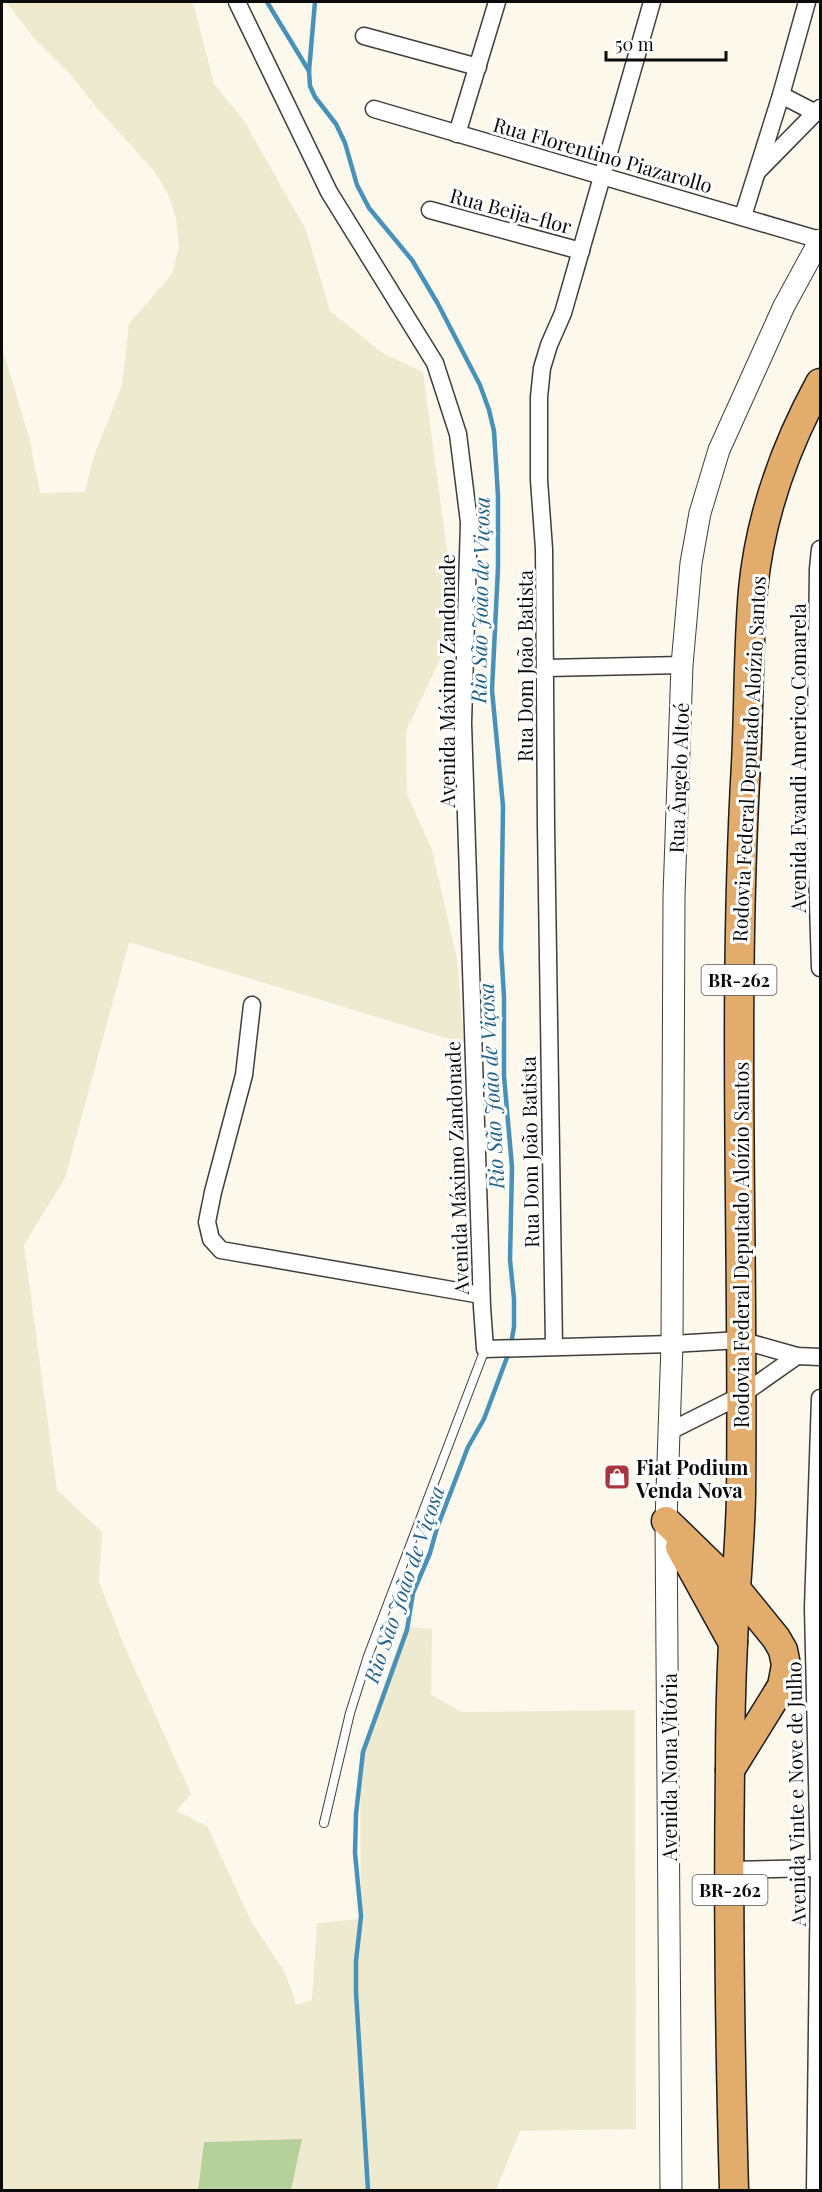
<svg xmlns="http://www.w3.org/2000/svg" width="822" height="2192" viewBox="0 0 822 2192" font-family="'Playfair Display',serif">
	<rect width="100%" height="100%" fill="#fcf8eb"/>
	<polygon fill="#eeeacf" points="6,2 193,2 214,84 243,119 306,230 330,311 384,354 423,372 457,624 406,731 407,794 432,850 457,959 464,1042 446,1038 129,942 65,1178 24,1245 57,1490 102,1532 99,1582 124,1645 191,1794 176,1811 207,1826 251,1921 284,1971 294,1996 295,2005 312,2000 317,1923 361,1919 360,1754 405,1626 432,1629 431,1695 462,1712 635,1710 636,2129 520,2131 496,2190 291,2190 302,2140 204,2142 198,2190 2,2190 2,347 29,437 40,493 85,492 93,459 122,385 129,324 172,274 179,247 176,218 167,192 154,171 98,109 69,73 35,39"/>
	<polygon fill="#b6d09b" points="302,2139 291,2190 198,2190 204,2142"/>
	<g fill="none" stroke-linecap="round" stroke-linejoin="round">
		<g stroke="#4892ba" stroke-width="4.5">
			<polyline points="267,2 309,71"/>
			<polyline points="315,2 309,71 310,86 315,97 336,124 345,143 357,185 369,208 412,260 438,304 480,385 489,410 494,431 498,496 498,568 492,690 503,806 501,948 504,997 504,1076 512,1167 510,1260 514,1299 514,1327 511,1344"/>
			<polyline points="368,2190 356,1992 356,1961 361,1916 355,1853 356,1814 363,1752 407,1630 413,1593 430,1553 437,1528 468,1447 484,1419 509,1352"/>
		</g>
		<defs>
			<polyline id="service" points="324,1823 350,1713 368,1656 485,1349"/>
			<g id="minor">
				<polyline points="237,2 329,192 435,363 458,434 469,522 463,723 482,1307 485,1349 672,1344 740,1340 797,1356 820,1357"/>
				<polyline points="364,36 478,67"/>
				<polyline points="781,95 816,113"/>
				<polyline points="374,109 820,240"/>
				<polyline points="457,134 497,2"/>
				<polyline points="758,171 820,108"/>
				<polyline points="430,210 581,251"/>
				<polyline points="743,216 781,95 807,2"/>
				<polyline points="820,549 818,569 815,806 820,968"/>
				<polyline points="546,668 682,665"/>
				<polyline points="252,1005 244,1075 213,1192 207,1222 211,1239 221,1250 481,1295"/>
				<polyline points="554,1346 546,826 544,549 539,480 539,397 542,368 549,345 563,313 652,2"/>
				<polyline points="670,1431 740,1396 797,1356"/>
				<polyline points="730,1870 820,1868"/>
				<polyline points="815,2190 819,1868 813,1608 820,1398"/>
			</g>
			<polyline id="tertiary" points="671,2190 666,1521 672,1344 674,896 682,665 691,563 700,513 719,450 784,306 820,240"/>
			<g id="trunk">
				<polyline points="666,1521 737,1590 776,1638 783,1650 786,1665 782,1686 730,1770"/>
				<polyline points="680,1547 733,1643"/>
				<path d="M734,2190C730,2050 728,1910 730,1770C730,1727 731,1684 733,1642C735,1593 740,1544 741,1496C744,1252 732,1008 746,764C749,706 748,648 753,590C760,517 785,447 820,383"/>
			</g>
		</defs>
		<use href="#service" stroke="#3e3e3e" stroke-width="10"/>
		<use href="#minor" stroke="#3e3e3e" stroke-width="19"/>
		<use href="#tertiary" stroke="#3e3e3e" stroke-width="23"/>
		<use href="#trunk" stroke="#1c1c1c" stroke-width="31"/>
		<use href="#service" stroke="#fff" stroke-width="8"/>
		<use href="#minor" stroke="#fff" stroke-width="16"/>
		<use href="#tertiary" stroke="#fff" stroke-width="21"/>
		<use href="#trunk" stroke="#e2ad6c" stroke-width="28"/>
	</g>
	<defs>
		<symbol id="shop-square" viewBox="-11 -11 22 22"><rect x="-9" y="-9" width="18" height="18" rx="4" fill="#a73642" stroke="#fff"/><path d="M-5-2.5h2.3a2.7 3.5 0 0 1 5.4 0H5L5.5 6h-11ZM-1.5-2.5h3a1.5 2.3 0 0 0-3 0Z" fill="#fff"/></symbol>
	</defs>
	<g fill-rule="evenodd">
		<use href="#shop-square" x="602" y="1462" width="30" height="30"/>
	</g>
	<g text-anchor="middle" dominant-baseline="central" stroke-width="6" stroke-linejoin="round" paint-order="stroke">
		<g fill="#fff" stroke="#545454" stroke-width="1.5">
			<rect x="701.5" y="965" width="75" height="30" rx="4.5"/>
			<rect x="692.5" y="1875" width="75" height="30" rx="4.5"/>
		</g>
		<g font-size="18" font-weight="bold" fill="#0b0b0b">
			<text x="739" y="980">BR-262</text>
			<text x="730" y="1890">BR-262</text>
		</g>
		<g font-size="20" fill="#0b0b0b" stroke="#fff">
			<text transform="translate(603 154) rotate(16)">Rua Florentino Piazarollo</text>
			<text transform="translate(511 210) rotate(15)">Rua Beija-flor</text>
			<text transform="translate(524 666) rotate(-90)">Rua Dom João Batista</text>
			<text transform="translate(446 681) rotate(-90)">Avenida Máximo Zandonade</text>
			<text transform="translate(797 758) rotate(-90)">Avenida Evandi Americo Comarela</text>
			<text transform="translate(748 759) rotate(-87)">Rodovia Federal Deputado Aloízio Santos</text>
			<text transform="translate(678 778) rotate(-88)">Rua Ângelo Altoé</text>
			<text transform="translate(529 1152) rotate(-91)">Rua Dom João Batista</text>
			<text transform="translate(456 1168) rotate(-92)">Avenida Máximo Zandonade</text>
			<text transform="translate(740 1245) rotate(-90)">Rodovia Federal Deputado Aloízio Santos</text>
			<text transform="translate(668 1767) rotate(-90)">Avenida Nona Vitória</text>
			<text transform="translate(795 1794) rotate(-91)">Avenida Vinte e Nove de Julho</text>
		</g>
		<g font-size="20" font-weight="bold" fill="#0b0b0b" stroke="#fff" text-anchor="start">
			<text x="636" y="1466">Fiat Podium<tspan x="636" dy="23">Venda Nova</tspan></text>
		</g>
		<g font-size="21" font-style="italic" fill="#26648a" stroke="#fff">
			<text transform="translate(479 600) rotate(-89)">Rio São João de Viçosa</text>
			<text transform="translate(490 1086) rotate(-93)">Rio São João de Viçosa</text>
			<text transform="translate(403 1584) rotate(-71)">Rio São João de Viçosa</text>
		</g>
	</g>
	<rect width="822" height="2192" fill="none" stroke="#0b0b0b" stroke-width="6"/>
	<path d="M606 51v9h120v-9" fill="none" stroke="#0b0b0b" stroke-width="3"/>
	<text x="615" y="51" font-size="18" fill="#0b0b0b" stroke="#ffffff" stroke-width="4.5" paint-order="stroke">50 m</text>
</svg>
